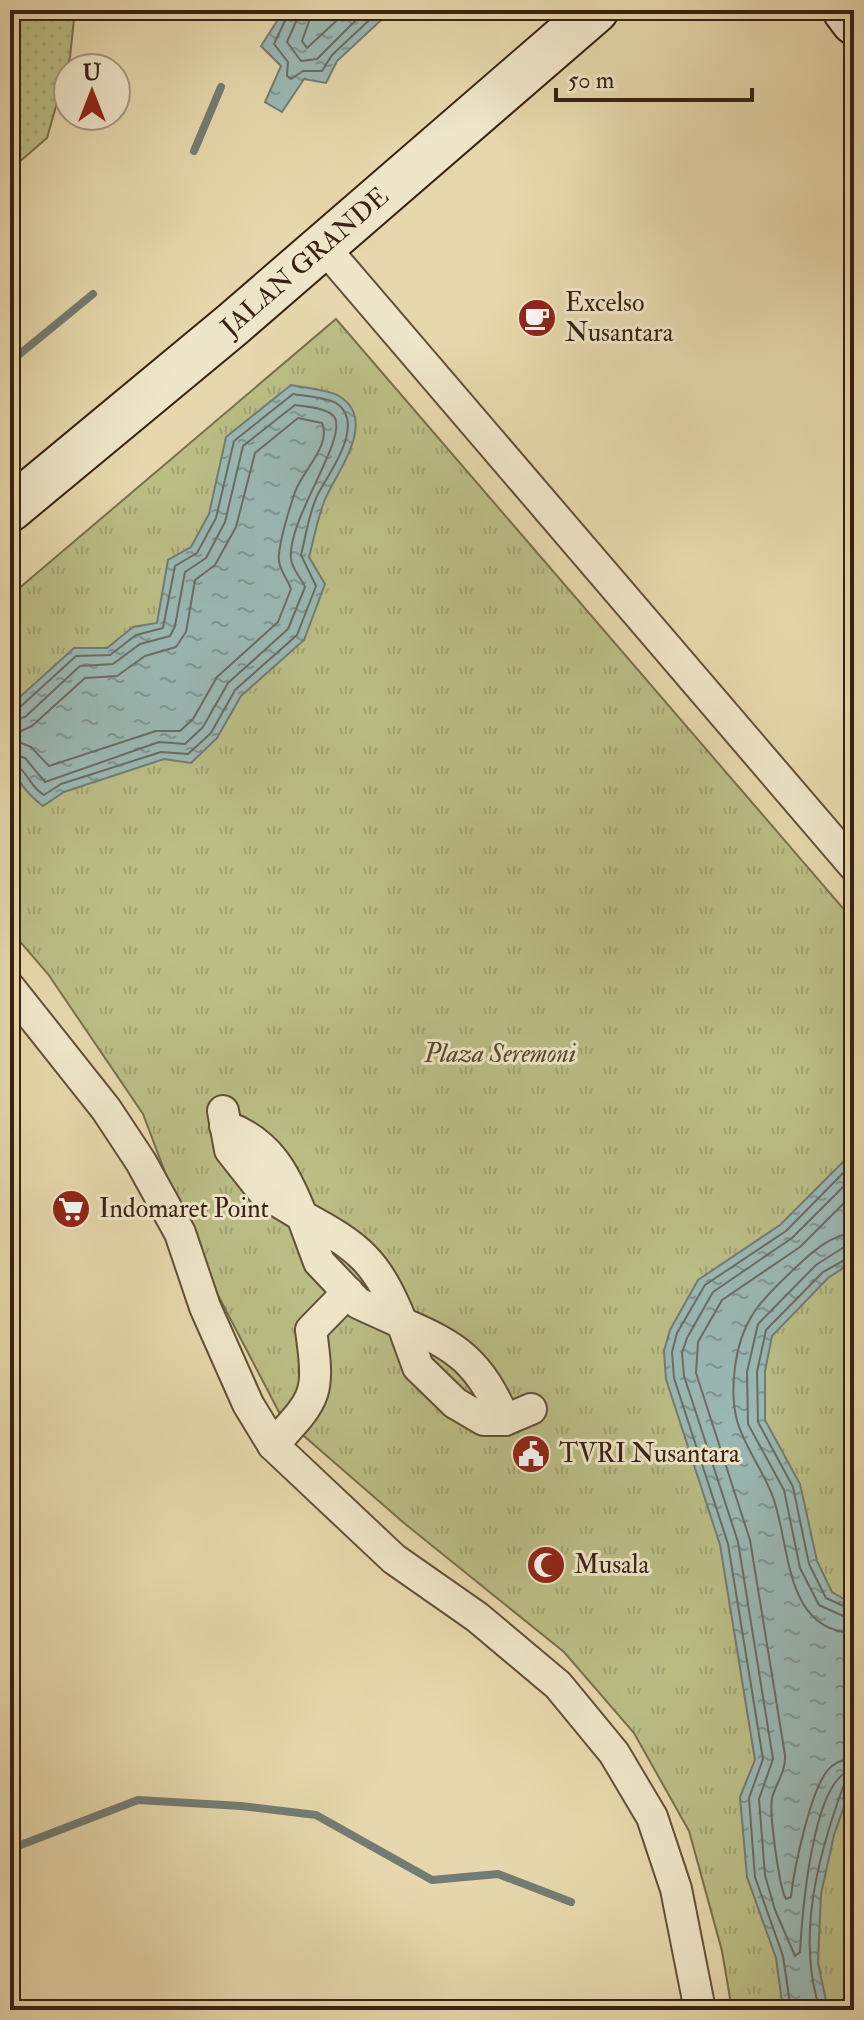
<svg xmlns="http://www.w3.org/2000/svg" width="864" height="2020" viewBox="0 0 864 2020" font-family="'IM FELL Double Pica',serif">
	<defs>
		<pattern id="grass-dots" width="8" height="8" patternUnits="userSpaceOnUse" patternTransform="scale(2)"><rect width="8" height="8" fill="#bbbd85"/><path d="M2 2h.1M6 6h.1" fill="none" stroke="#a2a272" stroke-width="1.8" stroke-linecap="round"/></pattern>
		<pattern id="park-tufts" width="24" height="20" patternUnits="userSpaceOnUse" patternTransform="scale(2)"><rect width="24" height="20" fill="#bbbd85"/><path d="M3 7l-1-3M5 7V3M7 7l1-3M15 17l-1-3M17 17v-4M19 17l1-3" fill="none" stroke="#a2a272"/></pattern>
		<pattern id="water-ripples" width="26" height="14" patternUnits="userSpaceOnUse" patternTransform="scale(2)"><rect width="26" height="14" fill="#9ab8b4"/><path d="M2 4q2-2 4 0t4 0M15 11q2-2 4 0t4 0" fill="none" stroke="#7f9591"/></pattern>
	</defs>
	<rect width="100%" height="100%" fill="#e6d8ac"/>
	<filter id="stains"><feTurbulence type="fractalNoise" baseFrequency=".0025" numOctaves="4"/><feColorMatrix values="0 0 0 0 .2 0 0 0 0 .09 0 0 0 0 .02 0 0 0 .5 -.17"/></filter>
	<radialGradient id="worn" r=".72"><stop offset=".6" stop-color="#630" stop-opacity="0"/><stop offset="1" stop-color="#630" stop-opacity=".3"/></radialGradient>
	<polygon fill="url(#grass-dots)" stroke="#7a6f4c" stroke-width="2" points="10,10 75,10 70,57 47,138 10,170"/>
	<polygon fill="url(#park-tufts)" stroke="#7a6f4c" stroke-width="2" points="336,319 854,921 854,2010 732,2010 722,1951 689,1831 634,1733 564,1652 404,1523 281,1416 194,1249 143,1114 48,974 10,930 10,596"/>
	<g fill="url(#water-ripples)" stroke="#737c74" stroke-width="2">
		<polygon points="284,10 392,10 337,61 326,83 304,79 282,112 265,102 281,66 261,46"/>
		<path d="M291,385C304,388 327,389 339,396C380,421 334,475 324,502C317,520 314,539 309,557L325,584L304,640L241,696L217,738L191,763L164,759L64,792L43,806C3,775 10,752 10,706L74,648H107L133,627L157,623L168,560L191,547L209,514L226,437Z"/>
		<polygon points="854,1151 854,1261 828,1278 772,1336 765,1371 765,1420 800,1484 817,1561 832,1592 854,1605 854,1778 834,1835 821,1894 818,1963 828,2010 783,2010 776,1958 747,1877 740,1797 755,1760 720,1545 666,1379 664,1351 670,1330 698,1280 780,1225"/>
	</g>
	<g fill="none" stroke-linecap="round" stroke-linejoin="round">
		<g stroke="#6a6c64" stroke-width="2">
			<polyline points="290,10 274,44 288,62 287,76 291,79 303,71 322,71 332,55 380,10"/>
			<polyline points="301,10 287,42 301,61 317,59 366,10"/>
			<polyline points="313,10 302,41 307,48 348,10"/>
			<path d="M298,418L322,423C332,445 302,471 295,492C289,510 281,534 279,554C277,568 287,577 291,589L278,622L217,677L193,719L180,731H156L49,766L31,747L14,740V734L32,726L85,678L117,676L145,656L176,647L186,632L195,580L215,565L236,527L255,453Z"/>
			<path d="M10,711L18,709L76,656L110,655L136,635L163,628L175,566L197,553L216,518L234,441L293,394C304,396 325,397 336,403C367,423 329,473 318,494C309,512 306,535 301,555L316,586L297,635L235,690L211,733L188,754L161,752L61,784L44,795C30,788 26,766 10,763"/>
			<path d="M10,721L25,717L80,666L113,664L140,644L170,636L175,626L185,572L206,558L225,522L243,446L295,405C305,406 330,408 335,418C346,442 287,520 291,559C292,569 301,578 305,587L288,629L228,683L203,727L185,744L159,742L45,782L25,758L10,753"/>
			<path d="M854,1176L792,1238L713,1292L687,1338L682,1353L684,1376L738,1542L773,1759L759,1799L765,1875L775,1910L795,1956L800,1952C802,1918 812,1773 854,1770"/>
			<path d="M854,1193L800,1247L722,1300L698,1342L696,1373L750,1540L785,1755C786,1772 776,1783 772,1798C769,1812 779,1887 786,1899L791,1897C794,1868 810,1793 827,1771C834,1762 843,1759 854,1758"/>
			<path d="M854,1233C830,1234 809,1255 793,1270C760,1301 741,1320 735,1367C727,1429 749,1442 771,1492C791,1538 781,1631 854,1633"/>
			<polyline points="854,1245 844,1247 816,1265 758,1324 747,1372 748,1424 784,1490 800,1568 819,1605 854,1621"/>
			<polyline points="854,1255 823,1272 766,1330 757,1372 758,1422 793,1487 809,1564 826,1598 854,1611"/>
			<polyline points="791,2010 783,1956 755,1877 749,1798 763,1759 728,1544 674,1378 672,1352 677,1333 705,1285 786,1231 854,1162"/>
			<path d="M820,2010C796,1937 818,1856 843,1787L854,1780"/>
		</g>
		<g stroke="#737c74" stroke-width="8">
			<polyline points="194,151 221,87"/>
			<polyline points="10,362 93,294"/>
			<polyline points="10,1849 138,1800 241,1806 316,1815 432,1880 498,1874 571,1902"/>
		</g>
		<defs>
			<g id="street">
				<polyline points="323,246 854,866"/>
				<polyline points="10,988 106,1109 141,1162 180,1233 205,1307 248,1404 273,1445 394,1559 477,1617 558,1685 614,1753 652,1817 676,1889 700,2010"/>
				<polyline points="223,1111 230,1150 264,1193 302,1216 319,1262 358,1303 402,1323 418,1367 455,1403 484,1420 505,1420 531,1409"/>
				<path d="M225,1126C269,1142 285,1173 302,1216C360,1247 377,1261 402,1323C459,1347 479,1362 505,1420"/>
				<path d="M273,1445C317,1397 320,1396 311,1330L348,1292"/>
			</g>
			<g id="secondary">
				<polyline points="845,10 854,22"/>
				<polyline points="10,509 232,325 596,10"/>
			</g>
		</defs>
		<use href="#street" stroke="#644f3a" stroke-width="34"/>
		<use href="#secondary" stroke="#392114" stroke-width="48"/>
		<use href="#street" stroke="#efe6c9" stroke-width="30"/>
		<use href="#secondary" stroke="#efe6c9" stroke-width="44"/>
	</g>
	<defs>
		<symbol id="cafe-disc" viewBox="-11 -11 22 22"><circle r="9.5" fill="#8f2418" stroke="#efe6c9"/><path d="M-5.5-4.5H6V0H3Q3 3.5 0 3.5H-2.5Q-5.5 3.5-5.5 0ZM3-3.2v2h1.7v-2ZM-6 4.5H4V6H-6Z" fill="#fff"/></symbol>
		<symbol id="supermarket-disc" viewBox="-11 -11 22 22"><circle r="9.5" fill="#8f2418" stroke="#efe6c9"/><path d="M-6-5.5h2.5l.6 2H6L4.5 2H-2.5L-4.4-4H-6ZM-1.5 3.2a1.3 1.3 0 1 0 .1 0ZM3 3.2a1.3 1.3 0 1 0 .1 0Z" fill="#fff"/></symbol>
		<symbol id="civic-disc" viewBox="-11 -11 22 22"><circle r="9.5" fill="#8f2418" stroke="#efe6c9"/><path d="M-.6-6.5H3V-4.5H.6V-3L4-1V1h2V6H-6V1h2V-1L-.6-3ZM-1.2 2.5V6h2.4V2.5Z" fill="#fff"/></symbol>
		<symbol id="mosque-disc" viewBox="-11 -11 22 22"><circle r="9.5" fill="#8f2418" stroke="#efe6c9"/><path d="M3.5-4.9A6 6 0 1 0 3.5 4.9A5 5 0 1 1 3.5-4.9Z" fill="#fff"/></symbol>
	</defs>
	<g fill-rule="evenodd">
		<use href="#cafe-disc" x="515" y="296" width="44" height="44"/>
		<use href="#supermarket-disc" x="49" y="1187" width="44" height="44"/>
		<use href="#civic-disc" x="509" y="1432" width="44" height="44"/>
		<use href="#mosque-disc" x="524" y="1543" width="44" height="44"/>
	</g>
	<g text-anchor="middle" dominant-baseline="central" stroke-width="6" stroke-linejoin="round" paint-order="stroke">
		<g font-size="26" fill="#392114" stroke="#efe6c9">
			<text transform="translate(305 262) rotate(-41)">JALAN GRANDE</text>
		</g>
		<g font-size="26" fill="#392114" stroke="#efe6c9" text-anchor="start">
			<text x="565" y="303">Excelso<tspan x="565" dy="30">Nusantara</tspan></text>
			<text x="99" y="1209">Indomaret Point</text>
			<text x="559" y="1454">TVRI Nusantara</text>
			<text x="574" y="1565">Musala</text>
		</g>
		<g font-size="26" font-style="italic" fill="#5a4830" stroke="#efe6c9">
			<text x="500" y="1054">Plaza Seremoni</text>
		</g>
	</g>
	<rect width="864" height="2020" fill="none" stroke="#e6d8ac" stroke-width="40"/>
	<rect x="12" y="12" width="840" height="1996" fill="none" stroke="#392114" stroke-width="4"/>
	<rect x="20" y="20" width="824" height="1980" fill="none" stroke="#392114" stroke-width="2"/>
	<g transform="translate(92 92)"><circle r="38" fill="#efe6c9" stroke="#a69781" stroke-width="2"/>
	<path d="M0-6L14 30L0 20L-14 30Z" fill="#8f2418"/>
	<text y="-12" font-size="22" font-weight="bold" text-anchor="middle" fill="#392114">U</text>
	</g>
	<path d="M556 88v12h196v-12" fill="none" stroke="#392114" stroke-width="4"/>
	<text x="568" y="88" font-size="24" fill="#392114" stroke="#efe6c9" stroke-width="6" paint-order="stroke">50 m</text>
	<rect width="100%" height="100%" filter="url(#stains)"/>
	<rect width="100%" height="100%" fill="url(#worn)"/>
</svg>
